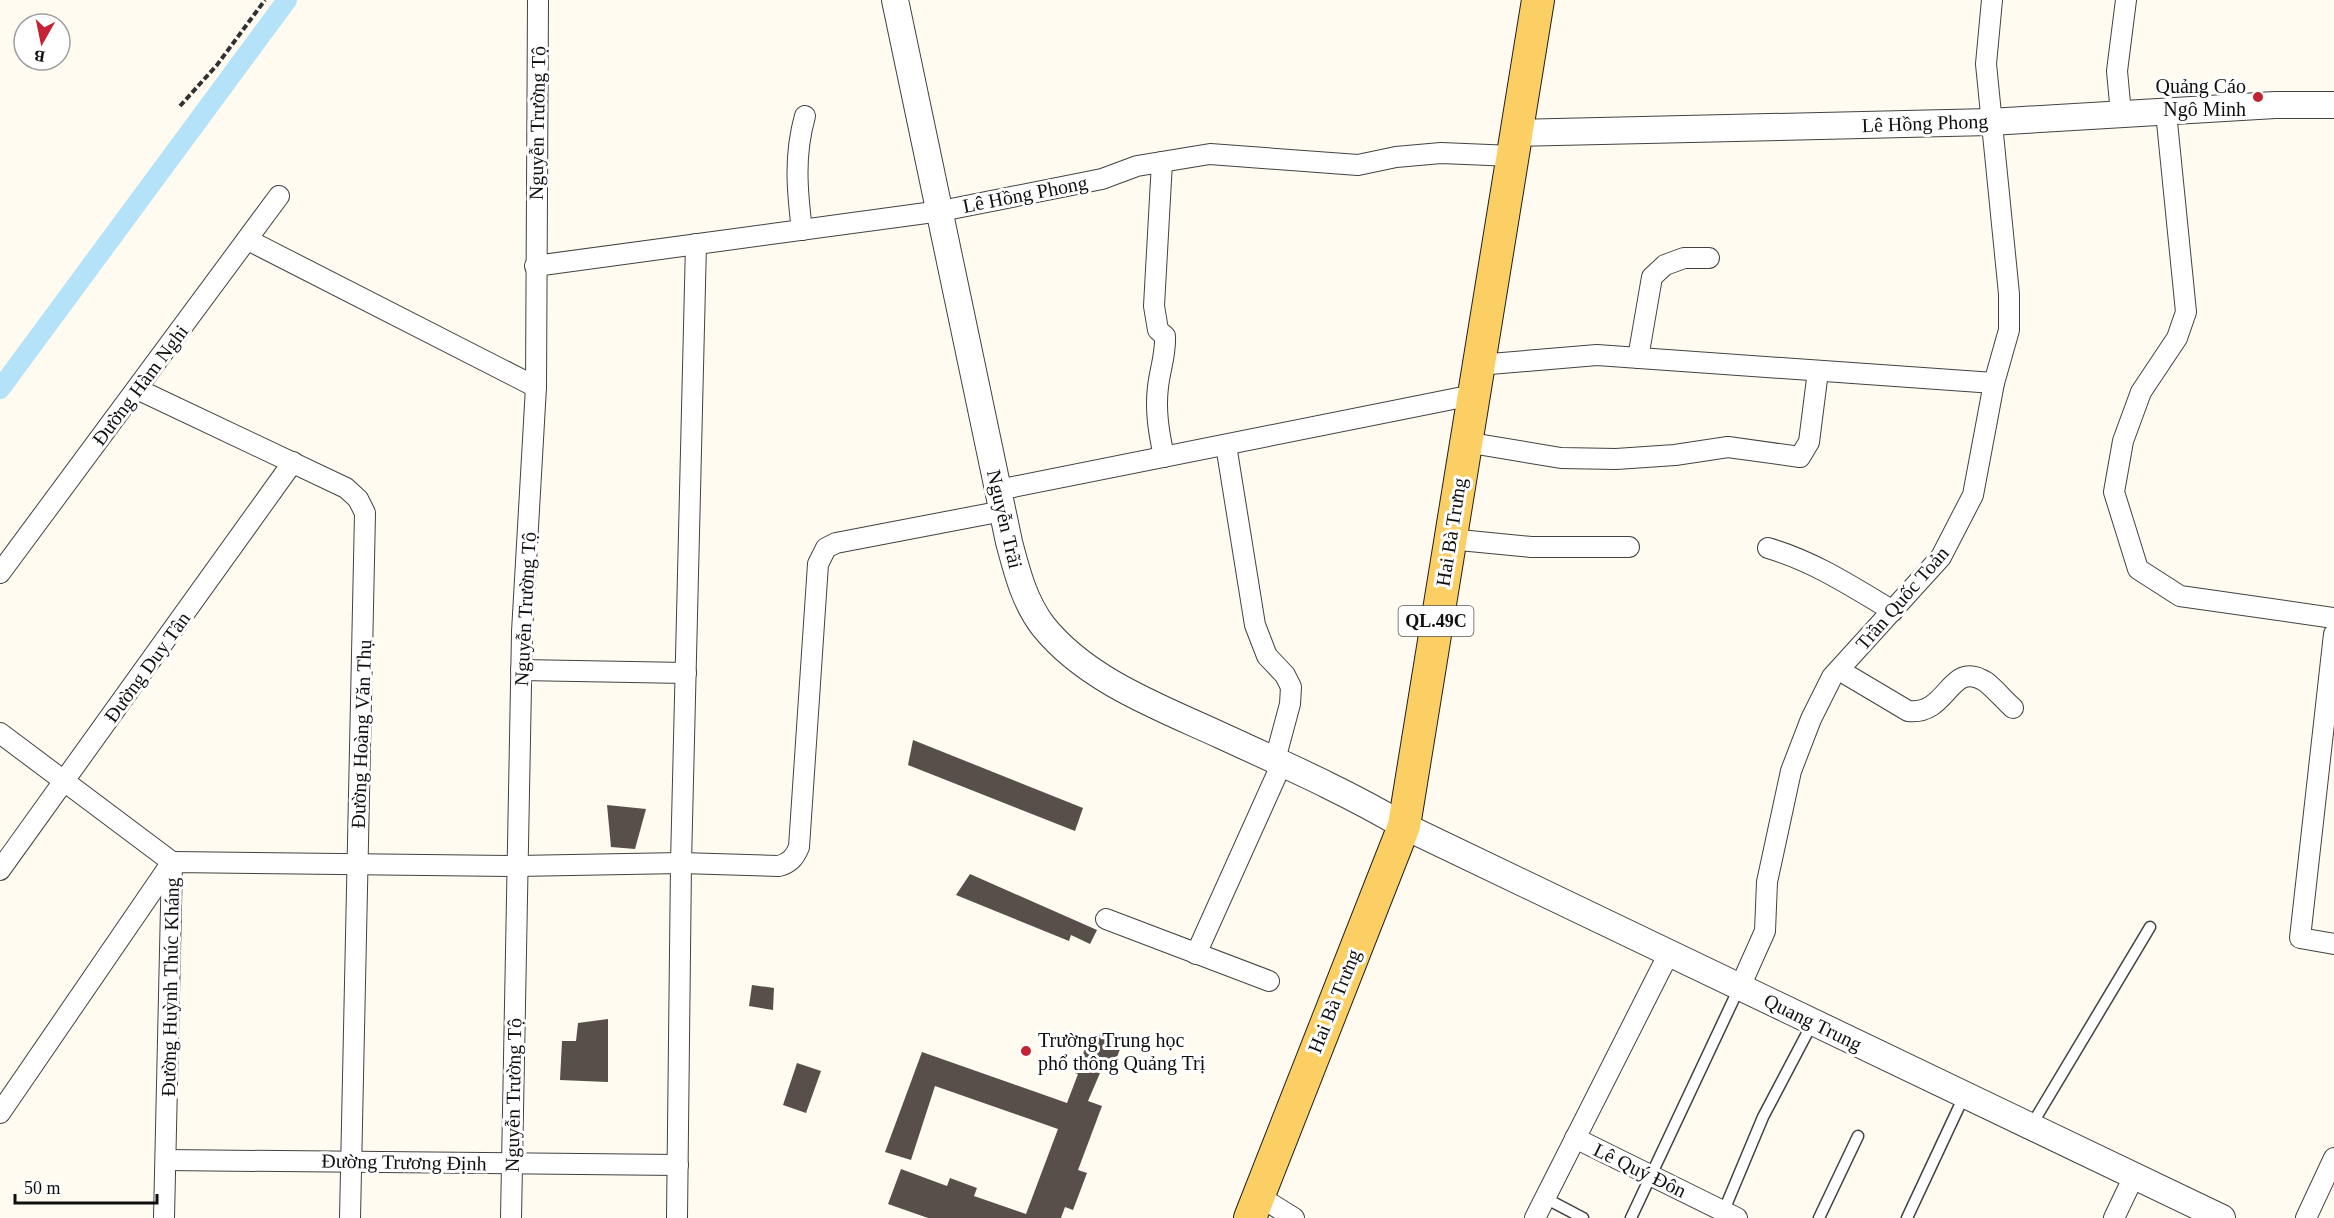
<svg xmlns="http://www.w3.org/2000/svg" width="2334" height="1218" viewBox="0 0 2334 1218" font-family="'Times New Roman',serif">
	<rect width="100%" height="100%" fill="#fffbf0"/>
	<g fill="none" stroke-linecap="round" stroke-linejoin="round">
		<polyline stroke="#b4e2f8" stroke-width="20" points="0,389 287,0"/>
	</g>
	<g fill="#584f4b">
		<polygon points="913,740 1083,808 1075,831 908,765"/>
		<polygon points="607,805 646,809 635,849 611,847"/>
		<polygon points="970,874 1097,930 1090,944 1071,935 1069,941 956,895"/>
		<polygon points="752,985 774,988 773,1010 749,1006"/>
		<polygon points="608,1019 608,1082 560,1080 562,1041 576,1041 578,1023"/>
		<polygon points="1106,1032 1124,1039 1115,1062 1106,1059 1088,1101 1102,1106 1078,1170 1087,1173 1073,1210 1065,1207 1061,1218 928,1218 888,1204 901,1169 947,1186 950,1178 977,1188 974,1196 1026,1214 1058,1129 935,1086 911,1160 885,1152 922,1052 1067,1103 1078,1074 1075,1073 1089,1039"/>
		<polygon points="797,1063 821,1071 806,1113 783,1105"/>
	</g>
	<g fill="none" stroke-linecap="round" stroke-linejoin="round">
		<defs>
			<g id="service">
				<polyline points="2031,1126 2150,927"/>
				<polyline points="1545,1198 1583,1218"/>
				<polyline points="1722,1215 1763,1117 1813,1022"/>
				<polyline points="1631,1218 1739,988"/>
				<polyline points="1819,1218 1858,1136"/>
				<polyline points="1907,1218 1965,1094"/>
			</g>
			<g id="minor">
				<polyline points="2166,112 2186,312 2177,338 2141,392 2123,441 2114,492 2138,569 2180,596 2334,618"/>
				<polyline points="2121,114 2117,71 2126,0"/>
				<path d="M1162,162L1154,306L1158,330L1165,336C1166,354 1160,369 1158,387C1155,411 1159,433 1164,457"/>
				<path d="M802,230C797,190 794,155 805,116"/>
				<polyline points="248,240 536,387"/>
				<polyline points="535,266 941,211 1102,179 1137,166 1210,154 1358,165 1396,157 1441,153 1513,156"/>
				<polyline points="1638,358 1652,277 1665,265 1684,258 1709,258"/>
				<polyline points="1478,365 1597,355 1994,383"/>
				<polyline points="137,389 346,488 358,499 365,513 350,1218"/>
				<polyline points="1465,442 1561,458 1616,459 1675,455 1728,447 1800,457 1809,442 1818,371"/>
				<polyline points="1226,445 1255,625 1267,656 1285,675 1291,687 1290,704 1275,760"/>
				<polyline points="998,490 1473,395"/>
				<polyline points="1449,539 1531,547 1629,547"/>
				<path d="M1768,548C1815,562 1851,586 1893,611"/>
				<polyline points="0,573 279,196"/>
				<polyline points="2334,634 2300,938 2334,944"/>
				<polyline points="521,670 686,673"/>
				<path d="M1839,670L1908,711C1949,716 1949,658 1986,682C1995,689 2004,700 2013,708"/>
				<polyline points="0,733 172,862 164,1218"/>
				<polyline points="0,870 293,462"/>
				<polyline points="1106,919 1269,981"/>
				<polyline points="1196,954 1282,763"/>
				<polyline points="1740,987 1765,931 1767,882 1791,771 1811,719 1832,677 1941,557 1973,495 1994,383 2009,330 2009,294 1986,64 1992,0"/>
				<path d="M0,1113L172,862L517,866L681,863L779,866C790,863 795,857 799,847L818,564L826,548L836,543L1003,511"/>
				<polyline points="1575,1138 1737,1218"/>
				<polyline points="166,1160 678,1165"/>
				<polyline points="1257,1195 1294,1218"/>
				<polyline points="511,1218 522,632 536,387 538,0"/>
				<polyline points="677,1218 681,863 696,244"/>
				<polyline points="1535,1218 1669,953"/>
				<polyline points="2114,1218 2134,1176"/>
				<polyline points="2306,1218 2334,1158"/>
			</g>
			<g id="tertiary">
				<path d="M895,0L1009,542C1017,572 1024,601 1043,626C1086,680 1159,707 1220,735C1283,764 1345,791 1404,826L2222,1218"/>
				<polyline points="1516,133 1990,122 2275,105 2334,105"/>
			</g>
			<polyline id="primary" points="1250,1218 1404,826 1538,0"/>
		</defs>
		<use href="#service" stroke="#424242" stroke-width="13"/>
		<use href="#minor" stroke="#424242" stroke-width="22"/>
		<use href="#tertiary" stroke="#424242" stroke-width="28"/>
		<use href="#primary" stroke="#202020" stroke-width="34"/>
		<polyline stroke="#313131" stroke-width="4" stroke-dasharray="6 3" stroke-linecap="butt" points="180,106 217,65 265,0"/>
		<use href="#service" stroke="#fff" stroke-width="10"/>
		<use href="#minor" stroke="#fff" stroke-width="20"/>
		<use href="#tertiary" stroke="#fff" stroke-width="26"/>
		<use href="#primary" stroke="#fbcf64" stroke-width="32"/>
	</g>
	<g fill="#c32332" stroke="#fff" stroke-width="2">
		<circle cx="2258" cy="97" r="6"/>
		<circle cx="1026" cy="1051" r="6"/>
	</g>
	<g text-anchor="middle" dominant-baseline="central" stroke-width="6" stroke-linejoin="round" paint-order="stroke">
		<rect fill="#fff" stroke="#575757" stroke-width="1.5" x="1398.5" y="606" width="75" height="30" rx="4.5"/>
		<g font-size="18" font-weight="bold" fill="#0f0f0f">
			<text x="1436" y="621">QL.49C</text>
		</g>
		<g font-size="20" fill="#0f0f0f" stroke="#fff" text-anchor="end">
			<text x="2246" y="86">Quảng Cáo<tspan x="2246" dy="23">Ngô Minh</tspan></text>
			<text x="1038" y="1040" text-anchor="start">Trường Trung học<tspan x="1038" dy="23">phổ thông Quảng Trị</tspan></text>
		</g>
		<g font-size="20" fill="#0f0f0f" stroke="#fff">
			<text transform="translate(537 123) rotate(-89)">Nguyễn Trường Tộ</text>
			<text transform="translate(1925 123) rotate(-2)">Lê Hồng Phong</text>
			<text transform="translate(1025 194) rotate(-11)">Lê Hồng Phong</text>
			<text transform="translate(140 385) rotate(-53)">Đường Hàm Nghi</text>
			<text transform="translate(1005 519) rotate(77)">Nguyễn Trãi</text>
			<text transform="translate(1451 532) rotate(-81)">Hai Bà Trưng</text>
			<text transform="translate(1902 598) rotate(-49)">Trần Quốc Toản</text>
			<text transform="translate(525 609) rotate(-87)">Nguyễn Trường Tộ</text>
			<text transform="translate(147 667) rotate(-54)">Đường Duy Tân</text>
			<text transform="translate(361 734) rotate(-88)">Đường Hoàng Văn Thụ</text>
			<text transform="translate(170 987) rotate(-89)">Đường Huỳnh Thúc Kháng</text>
			<text transform="translate(1334 1001) rotate(-68)">Hai Bà Trưng</text>
			<text transform="translate(1813 1022) rotate(26)">Quang Trung</text>
			<text transform="translate(513 1095) rotate(-89)">Nguyễn Trường Tộ</text>
			<text transform="translate(404 1162) rotate(1)">Đường Trương Định</text>
			<text transform="translate(1640 1170) rotate(26)">Lê Quý Đôn</text>
		</g>
	</g>
	<g transform="translate(42 42) rotate(189)"><circle r="28" fill="#ffffff" stroke="#9f9f9f" stroke-width="1.5"/>
	<path d="M0-4.5L10 22L0 15L-10 22Z" fill="#c32332"/>
	<text y="-9" font-size="16" font-weight="bold" text-anchor="middle" fill="#0f0f0f">B</text>
	</g>
	<path d="M15 1194v9h142v-9" fill="none" stroke="#0f0f0f" stroke-width="3"/>
	<text x="24" y="1194" font-size="18" fill="#0f0f0f" stroke="#ffffff" stroke-width="4.5" paint-order="stroke">50 m</text>
</svg>
